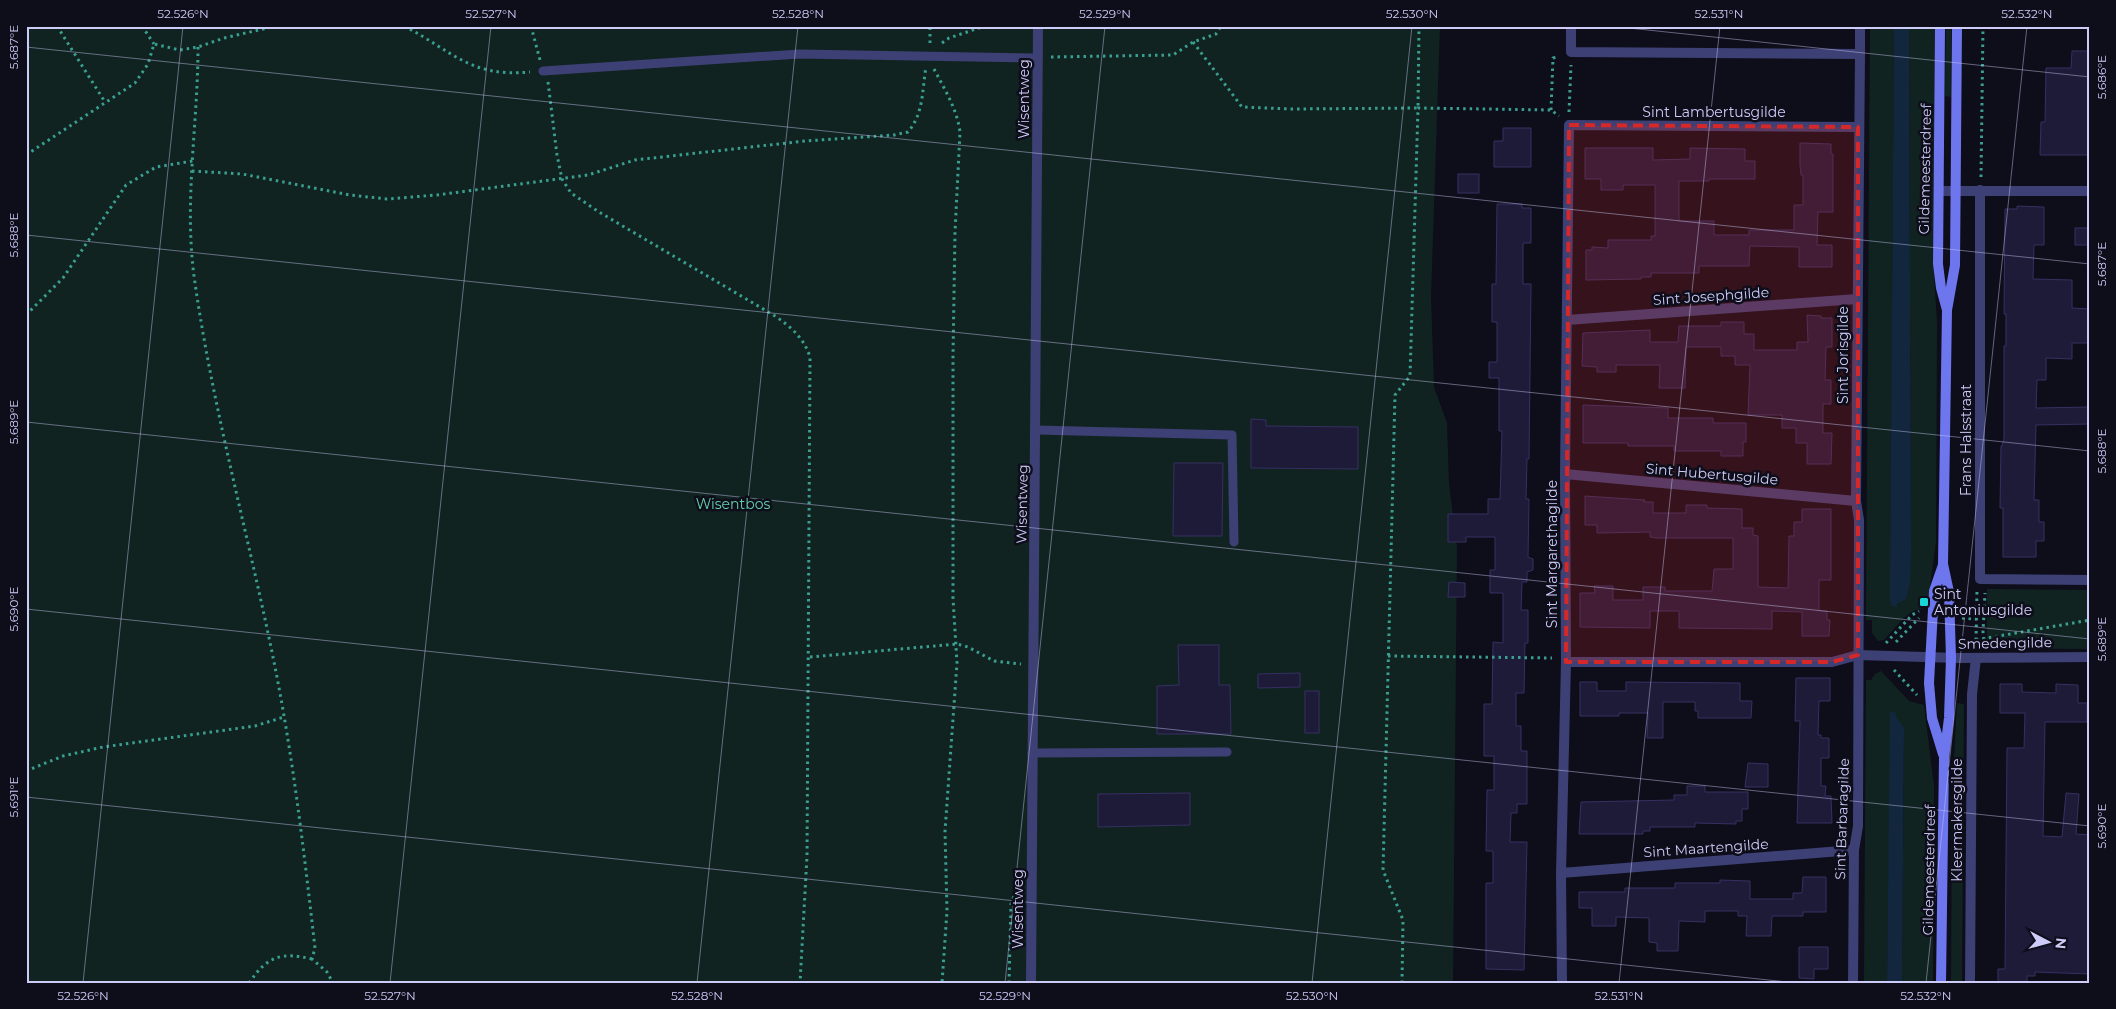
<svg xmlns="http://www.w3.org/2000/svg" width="2116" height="1009" viewBox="0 0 2116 1009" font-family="Montserrat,sans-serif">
	<rect width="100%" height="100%" fill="#0e0d1a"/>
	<g fill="#112321">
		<polygon points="26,26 1440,26 1431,297 1434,387 1447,423 1449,484 1457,547 1453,983 26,983"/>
		<path d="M1870,26H1894L1892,362L1897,606L1911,551L1909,26H1935L1933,261L1937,322L1936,542L1927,608C1908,607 1896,628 1884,640L1878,641L1872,633V620H1866Z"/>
		<polygon points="1946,26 1951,26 1951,97 1945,96"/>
		<polygon points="1987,589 2090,590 2090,649 1987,648"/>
		<polygon points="1881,671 1909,701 1924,705 1934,786 1933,983 1902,983 1904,729 1891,711 1887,983 1864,983 1866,680 1871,680 1875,674"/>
		<polygon points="1957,703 1964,704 1962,983 1951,983 1952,794"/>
	</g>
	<g fill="#12273d">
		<polygon points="1894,26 1909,26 1911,551 1910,583 1906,599 1897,604 1897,607 1892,606 1890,600"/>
		<polygon points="1890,711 1896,713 1896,717 1904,728 1902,983 1887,983"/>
	</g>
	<g fill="#1e1b39" stroke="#353062">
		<polygon points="2072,51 2090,51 2090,155 2040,155 2041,122 2045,122 2046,68 2071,68"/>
		<polygon points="1503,128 1531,128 1531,167 1494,167 1494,141 1503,141"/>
		<polygon points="1800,143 1831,144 1831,154 1833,154 1833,212 1818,212 1817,245 1832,245 1832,267 1799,267 1799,247 1750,246 1749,266 1699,266 1699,273 1651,273 1651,277 1641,277 1641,279 1586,280 1586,250 1592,250 1592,247 1608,248 1608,240 1651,240 1651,236 1655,236 1655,185 1623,185 1623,190 1601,190 1601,179 1585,179 1585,148 1653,148 1653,160 1690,159 1690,148 1745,149 1745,161 1755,161 1755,179 1709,179 1709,181 1679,181 1679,221 1714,221 1714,235 1749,235 1749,230 1794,230 1794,205 1803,205 1803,175 1801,175 1800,165"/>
		<rect x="1458" y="174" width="21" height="19"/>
		<polygon points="1497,204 1522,204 1522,208 1531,208 1531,243 1523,243 1523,284 1531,284 1529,459 1527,459 1526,499 1529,499 1528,557 1533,559 1533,570 1527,572 1527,582 1522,582 1521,610 1528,610 1528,643 1525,643 1524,693 1516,693 1516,726 1521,726 1521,751 1527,751 1527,804 1517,804 1517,813 1511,813 1510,842 1527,842 1524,970 1486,969 1486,883 1493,883 1493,851 1486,851 1487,790 1494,790 1494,756 1484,756 1484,704 1492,704 1493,642 1503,643 1503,593 1490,593 1490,570 1495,570 1495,537 1466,537 1466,542 1448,542 1448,514 1488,514 1488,499 1500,499 1502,431 1499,431 1499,378 1489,378 1489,362 1497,362 1497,322 1492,322 1492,284 1496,284"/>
		<polygon points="2017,206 2044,207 2044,245 2034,245 2033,279 2072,280 2072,308 2090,309 2090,343 2072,343 2072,359 2046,358 2046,380 2037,380 2036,408 2090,407 2090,424 2036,425 2034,500 2039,500 2039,522 2044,522 2044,541 2036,541 2036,557 2003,557 2003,508 2000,508 2001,446 2002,446 2004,438 2004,346 2006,346 2006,314 2004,314 2005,209 2017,209"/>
		<rect x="2075" y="228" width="15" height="17"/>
		<polygon points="1807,315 1821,316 1821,318 1832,318 1832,347 1826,347 1825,380 1831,380 1831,404 1823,404 1823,433 1832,433 1831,464 1807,464 1807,443 1796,443 1796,428 1782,428 1782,415 1748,415 1750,365 1735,365 1735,356 1721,356 1721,347 1686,347 1685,388 1659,388 1660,365 1616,365 1616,372 1597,372 1597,367 1582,366 1583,333 1650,330 1650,342 1678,342 1679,326 1721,326 1721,322 1744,322 1744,334 1754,334 1754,350 1797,350 1797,342 1808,342"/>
		<polygon points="1583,405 1668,408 1668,418 1713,418 1713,423 1746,423 1746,442 1743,442 1743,456 1721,456 1721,451 1674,451 1674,446 1628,446 1628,443 1583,443"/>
		<polygon points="1251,419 1266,420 1266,426 1358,427 1358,469 1251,468"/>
		<polygon points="1174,463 1223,463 1222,536 1173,536"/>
		<polygon points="1585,496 1645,500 1644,502 1653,502 1653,513 1686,513 1686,505 1707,505 1707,508 1742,509 1742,528 1753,528 1753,535 1758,536 1758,587 1788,588 1789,536 1794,536 1794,522 1802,522 1802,509 1831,509 1831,580 1819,580 1819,611 1827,611 1827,620 1830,620 1829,636 1802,636 1802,612 1772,611 1772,629 1679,628 1679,611 1650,611 1650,628 1580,627 1580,593 1595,593 1594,586 1613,586 1613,600 1643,600 1643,587 1665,587 1665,591 1712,591 1714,569 1733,569 1733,538 1656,538 1650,537 1650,532 1597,533 1597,525 1585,525"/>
		<polygon points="1449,582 1465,583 1465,597 1448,597"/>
		<polygon points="1178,645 1219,645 1219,685 1230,685 1231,734 1157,734 1157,686 1179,685"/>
		<polygon points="1300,673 1300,687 1258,688 1258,674"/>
		<polygon points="1796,678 1830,678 1830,701 1819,701 1818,735 1821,735 1821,738 1829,738 1829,758 1821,758 1821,786 1826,786 1825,796 1831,796 1832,823 1797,823 1800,721 1795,721"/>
		<polygon points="1580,682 1597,682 1597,691 1626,691 1626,682 1740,683 1740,701 1752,701 1751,718 1698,718 1698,711 1695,711 1695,702 1663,702 1663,738 1647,738 1648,713 1619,713 1619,716 1580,716"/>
		<polygon points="2000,684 2022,684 2022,692 2056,693 2056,684 2078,685 2078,703 2087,703 2087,722 2045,722 2043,836 2062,837 2066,793 2079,794 2076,834 2090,835 2090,974 2035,972 2035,976 2027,976 2027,983 1998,983 1998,969 2005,969 2007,748 2024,748 2025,713 2000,713"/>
		<rect x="1305" y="691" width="14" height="42"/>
		<polygon points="1748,763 1768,764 1768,787 1745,787"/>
		<polygon points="1687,786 1705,786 1705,792 1748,792 1748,809 1742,809 1742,821 1736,821 1736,824 1695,823 1695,827 1650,827 1650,831 1643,831 1643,834 1579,834 1581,802 1674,800 1674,795 1687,795"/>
		<polygon points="1190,793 1190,825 1098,827 1098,794"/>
		<polygon points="1803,877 1826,877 1826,912 1803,912 1803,916 1772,916 1771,936 1746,936 1747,916 1738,916 1738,911 1705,911 1705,922 1679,921 1678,951 1657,951 1657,943 1649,942 1649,918 1616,917 1616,926 1592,926 1592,908 1579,908 1579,892 1625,892 1625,888 1675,888 1675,883 1720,883 1720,880 1750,881 1750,899 1793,899 1793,893 1802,893"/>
		<polygon points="1799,947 1828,947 1828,969 1814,969 1814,979 1799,978"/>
	</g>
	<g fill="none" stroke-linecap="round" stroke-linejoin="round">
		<g stroke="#3a9f90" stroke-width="3" stroke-dasharray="2.5 4" stroke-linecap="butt">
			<polyline points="57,26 105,102"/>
			<polyline points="142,26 154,44"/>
			<path d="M404,26C451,50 470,78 530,72"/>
			<polyline points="531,26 540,60"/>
			<polyline points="1193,42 1242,107 1293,109 1418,108 1419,26"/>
			<polyline points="930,43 930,26"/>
			<polyline points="942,43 949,38 985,26"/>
			<path d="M198,47C198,123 184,200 194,276C212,406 248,533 274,662C293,756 304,852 315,948L312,959L327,972L333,983"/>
			<polyline points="1051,57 1173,55 1193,42 1216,34 1221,26"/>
			<path d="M934,69C945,90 957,109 960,132L955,232L953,356V598L957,663L945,831L947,911L942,983"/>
			<path d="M548,82L557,155L562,179L571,193L599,212L775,316C791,327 804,338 810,357L807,856L800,983"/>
			<polyline points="1551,110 1553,58 1559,57"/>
			<polyline points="1569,112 1571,65"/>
			<polyline points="26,155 135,83 148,64 154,44 180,50 198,47 224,38 276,26"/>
			<path d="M192,171L242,174L350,195L387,199L437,195L588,175L635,160L805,141L894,135L908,132C924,113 922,90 926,67"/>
			<polyline points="1981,177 1983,26"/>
			<polyline points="26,315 63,278 126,185 156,167 193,161"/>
			<polyline points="1962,618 1976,619"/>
			<polyline points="1976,640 2090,620"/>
			<polyline points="1976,640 1977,591"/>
			<polyline points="1896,642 1919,618"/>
			<polyline points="1886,643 1912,615 1919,611"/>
			<polyline points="1985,646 1983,632 1985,593"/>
			<polyline points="1388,656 1552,658"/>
			<polyline points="810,657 957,644 968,647 994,661 1021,664"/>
			<polyline points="1894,670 1917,695"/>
			<polyline points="26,771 63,756 103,747 255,726 284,717"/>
			<path d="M249,983C268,955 282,952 312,959"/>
			<polyline points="1009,983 1011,904 1016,891"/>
			<polyline points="1402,983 1403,920 1383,870 1395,395 1410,376 1418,108 1551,110 1559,116"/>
		</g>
		<g stroke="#3d4074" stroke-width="9">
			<polyline points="543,71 799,54 1038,58"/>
			<polyline points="1037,430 1232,435 1234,542"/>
			<polyline points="1032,753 1227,752"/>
		</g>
		<g stroke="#3d4074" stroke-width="10">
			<polyline points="1571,26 1571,52 1860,54 1860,26"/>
			<polyline points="1980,190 1980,579 2090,580"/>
			<polyline points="1939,191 2090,191"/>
			<polyline points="1567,320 1857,299"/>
			<polyline points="1565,474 1856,501"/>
			<polyline points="1566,662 1832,662 1858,655 1958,658 2090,657"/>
			<polyline points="1561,873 1854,850"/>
			<polyline points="1031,983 1038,26"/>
			<polyline points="1562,983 1561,873 1566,662 1565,474 1569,125 1858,127"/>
			<polyline points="1853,983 1854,850 1858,826 1859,520 1856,501 1860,54"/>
			<polyline points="1970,983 1972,694 1976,658"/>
		</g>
		<g stroke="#6e76ee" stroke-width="10">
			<polyline points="1940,26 1938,264 1941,288 1947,310"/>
			<polyline points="1943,565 1934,591 1929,683 1932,718 1943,754"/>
			<polyline points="1941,983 1944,758 1949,718 1951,658 1949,592 1943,564 1947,310 1955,265 1957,26"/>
		</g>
	</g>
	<path fill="#d62828" fill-opacity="0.2" stroke="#d62828" stroke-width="4" stroke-dasharray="10 6" stroke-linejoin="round" d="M1569,125L1858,127V655L1832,662H1566Z"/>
	<path fill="none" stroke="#cdccf9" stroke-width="1" stroke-opacity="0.45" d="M1610,26L2090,77M26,47L2090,264M26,235L2090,451M26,422L2090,639M26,609L2090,826M26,797L1797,983M83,983L183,26M390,983L491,26M697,983L798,26M1005,983L1105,26M1312,983L1412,26M1619,983L1720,26M1926,983L2027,26"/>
	<rect fill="#1ad5d7" stroke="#0e0d1a" stroke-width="2" x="1919" y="597" width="10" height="10" rx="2.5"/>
	<g text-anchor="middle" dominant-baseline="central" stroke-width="5" stroke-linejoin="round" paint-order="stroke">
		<g font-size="14" fill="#cdccf9" stroke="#0e0d1a">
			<text transform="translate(1024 99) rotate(-90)">Wisentweg</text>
			<text x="1714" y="112">Sint Lambertusgilde</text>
			<text transform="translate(1925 169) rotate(-89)">Gildemeesterdreef</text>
			<text transform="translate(1711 296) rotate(-4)">Sint Josephgilde</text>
			<text transform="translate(1843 355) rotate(-90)">Sint Jorisgilde</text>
			<text transform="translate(1966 440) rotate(-90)">Frans Halsstraat</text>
			<text transform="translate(1712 474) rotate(5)">Sint Hubertusgilde</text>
			<text transform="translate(1022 504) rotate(-89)">Wisentweg</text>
			<text transform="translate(1552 554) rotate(-90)">Sint Margarethagilde</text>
			<text transform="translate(2005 643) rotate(-1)">Smedengilde</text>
			<text transform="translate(1842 819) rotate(-88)">Sint Barbaragilde</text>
			<text transform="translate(1957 820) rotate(-90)">Kleermakersgilde</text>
			<text transform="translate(1706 848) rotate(-4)">Sint Maartengilde</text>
			<text transform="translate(1929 870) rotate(-89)">Gildemeesterdreef</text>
			<text transform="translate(1018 909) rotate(-90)">Wisentweg</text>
		</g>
		<g font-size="14" fill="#62cfaa" stroke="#0e0d1a">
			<text x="733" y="504">Wisentbos</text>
		</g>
		<g font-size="14" fill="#cdccf9" stroke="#0e0d1a" text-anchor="start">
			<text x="1934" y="594">Sint<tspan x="1934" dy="16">Antoniusgilde</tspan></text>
		</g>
	</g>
	<rect width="2116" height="1009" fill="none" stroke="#0e0d1a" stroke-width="55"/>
	<g transform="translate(2048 942) rotate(96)" stroke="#0e0d1a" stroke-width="4" paint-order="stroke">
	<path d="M0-4L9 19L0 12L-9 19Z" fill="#cdccf9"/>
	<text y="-8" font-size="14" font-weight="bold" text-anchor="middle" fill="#cdccf9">N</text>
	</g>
	<rect x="28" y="28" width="2060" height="954" fill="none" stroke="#cdccf9" stroke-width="2"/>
	<g font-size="12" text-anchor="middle" fill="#cdccf9">
		<text x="183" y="18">52.526°N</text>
		<text x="491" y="18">52.527°N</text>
		<text x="798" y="18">52.528°N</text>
		<text x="1105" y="18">52.529°N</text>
		<text x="1412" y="18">52.530°N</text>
		<text x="1719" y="18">52.531°N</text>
		<text x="2027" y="18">52.532°N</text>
		<text transform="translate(14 47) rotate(-90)" y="4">5.687°E</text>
		<text transform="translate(2102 77) rotate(-90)" y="4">5.686°E</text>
		<text transform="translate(14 235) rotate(-90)" y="4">5.688°E</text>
		<text transform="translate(2102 264) rotate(-90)" y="4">5.687°E</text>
		<text transform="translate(14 422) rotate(-90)" y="4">5.689°E</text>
		<text transform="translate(2102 451) rotate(-90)" y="4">5.688°E</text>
		<text transform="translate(14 609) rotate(-90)" y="4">5.690°E</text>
		<text transform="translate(2102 639) rotate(-90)" y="4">5.689°E</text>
		<text transform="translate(14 797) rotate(-90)" y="4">5.691°E</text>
		<text transform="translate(2102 826) rotate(-90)" y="4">5.690°E</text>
		<text x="83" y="1000">52.526°N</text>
		<text x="390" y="1000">52.527°N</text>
		<text x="697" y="1000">52.528°N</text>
		<text x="1005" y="1000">52.529°N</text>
		<text x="1312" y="1000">52.530°N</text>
		<text x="1619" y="1000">52.531°N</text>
		<text x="1926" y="1000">52.532°N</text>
	</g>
</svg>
